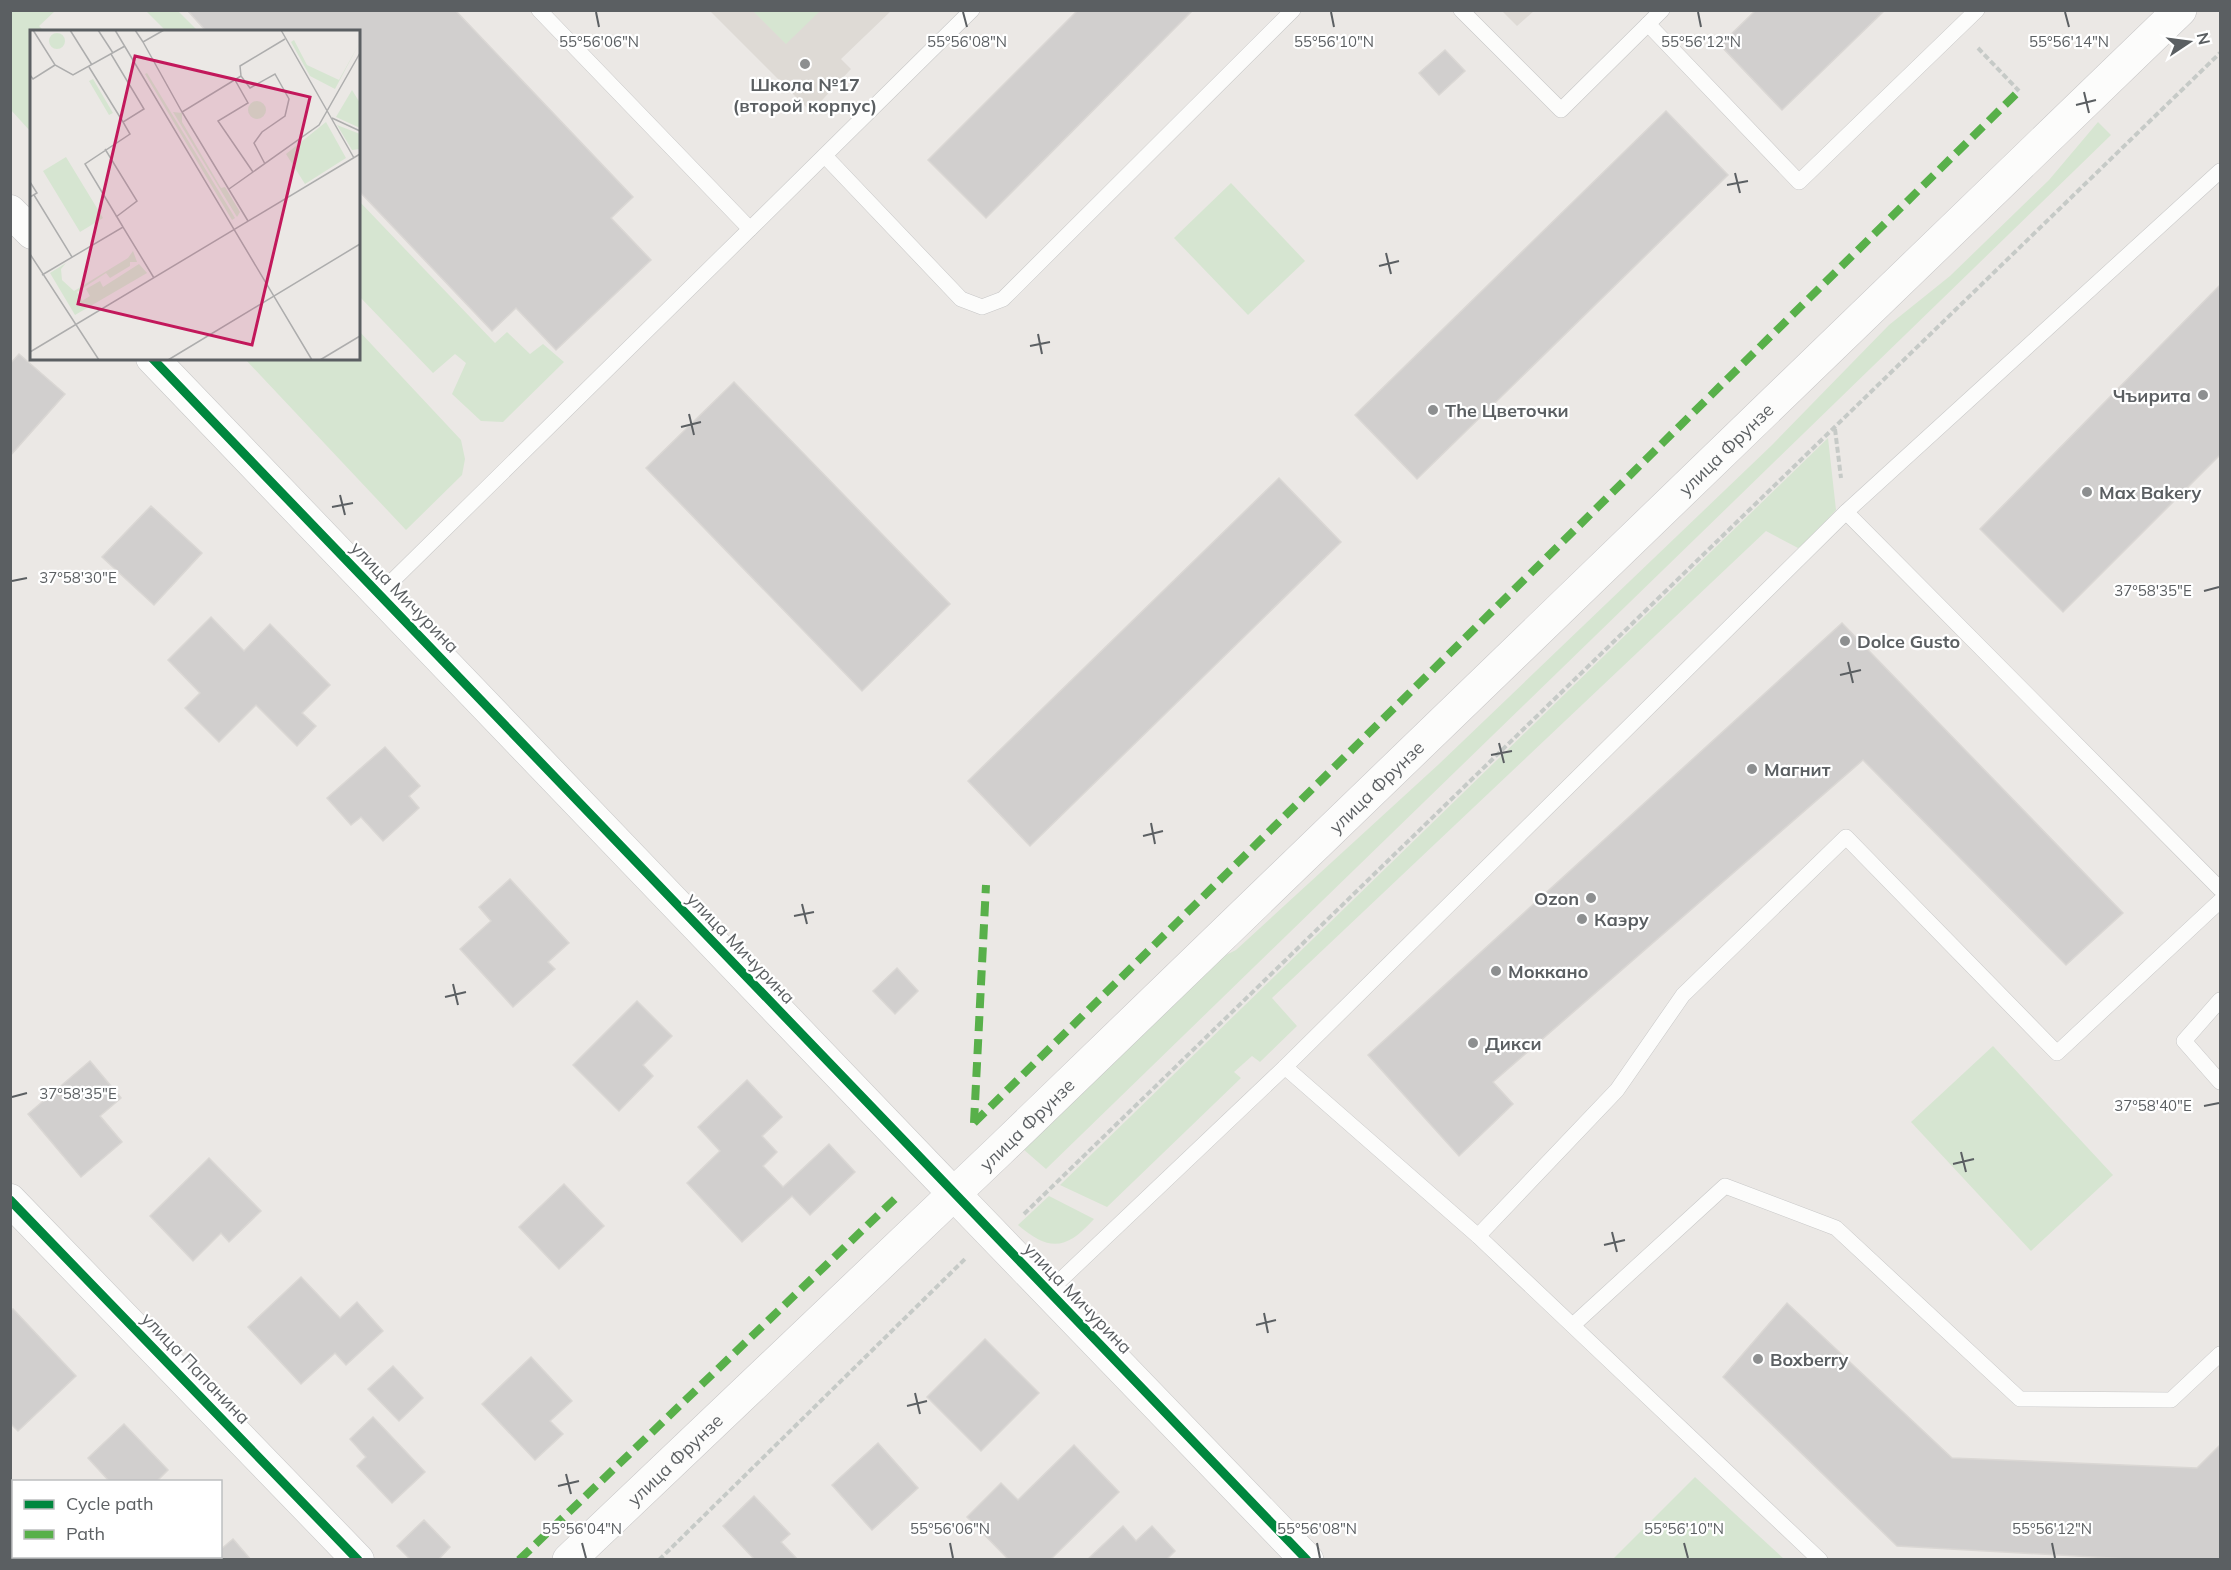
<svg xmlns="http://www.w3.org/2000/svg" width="2231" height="1570" viewBox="0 0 2231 1570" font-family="Mulish,sans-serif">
	<rect width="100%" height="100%" fill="#ebe8e5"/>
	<g fill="#dedad5">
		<polygon points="710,11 891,11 841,59 851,69 811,112"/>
		<polygon points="1502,11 1534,11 1517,26"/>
	</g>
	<g fill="#d6e5d1">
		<polygon points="11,10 55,11 39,26 44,31 32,32 31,132 11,110"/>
		<polygon points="146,11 178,11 198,31 166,31"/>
		<polygon points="753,11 820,11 786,44"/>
		<polygon points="2098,122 2111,135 1046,1169 1023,1149 1220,958 1236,950 1439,764 1772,445 1889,325 1950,276 2049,180"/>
		<polygon points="1231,183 1305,261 1248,315 1174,238"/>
		<polygon points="358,200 495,343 507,332 530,354 543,344 564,362 503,422 481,421 452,394 466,363 455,354 433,373 359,296"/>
		<polygon points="359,331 461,440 465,459 462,475 406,530 245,359 358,358"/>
		<polygon points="1828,438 1836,510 1807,542 1798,548 1766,531 1272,998 1297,1026 1260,1062 1252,1056 1234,1072 1241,1078 1107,1207 1060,1185"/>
		<polygon points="1993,1046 2113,1175 2031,1251 1911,1122"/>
		<path d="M1049,1196L1094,1219C1066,1250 1050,1252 1018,1225Z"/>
		<polygon points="1695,1477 1784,1559 1613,1559"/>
	</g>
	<g fill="#d1cfce" stroke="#dad7d4" stroke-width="1.5">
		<polygon points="187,10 455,10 633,197 611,218 651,260 556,350 516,308 492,331 358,190 358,32 207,32"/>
		<polygon points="1078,10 1193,10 986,218 928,160"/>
		<polygon points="1756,10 1885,10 1782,110 1720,45"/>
		<polygon points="1445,50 1465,71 1439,95 1419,73"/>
		<polygon points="1666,111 1728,175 1417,479 1355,415"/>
		<polygon points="2220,285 2220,455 2063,612 1980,529"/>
		<polygon points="19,354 65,394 10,456 10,364"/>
		<polygon points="734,382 950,604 862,691 646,468"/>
		<polygon points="1279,478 1341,542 1030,846 968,781"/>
		<polygon points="151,506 202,553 154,605 102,557"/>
		<polygon points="211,617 244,651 270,624 330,685 302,713 316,726 297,746 256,705 219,742 185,708 200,693 168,660"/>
		<polygon points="1842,623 2123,913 2066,965 1863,760 1493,1082 1513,1104 1459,1156 1368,1055"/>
		<polygon points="385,747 420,786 409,796 419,808 383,841 361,817 351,825 327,798"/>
		<polygon points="510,879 569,943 548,962 555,969 513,1007 460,949 491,921 479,907"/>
		<polygon points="897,968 918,991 895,1014 873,991"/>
		<polygon points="637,1001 672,1036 643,1065 653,1076 619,1111 573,1065"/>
		<polygon points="90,1061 121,1098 100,1116 122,1142 81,1177 28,1114"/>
		<polygon points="747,1080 782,1117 762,1136 777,1152 763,1166 783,1187 829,1144 855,1172 810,1215 792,1196 742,1242 687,1183 720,1151 698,1127"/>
		<polygon points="209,1158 261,1211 229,1242 221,1233 193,1261 150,1216"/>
		<polygon points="564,1184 604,1226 559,1269 519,1227"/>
		<polygon points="301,1277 340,1318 357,1302 383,1331 346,1365 335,1353 301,1384 248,1327"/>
		<polygon points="1787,1303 1952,1458 2197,1468 2220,1445 2220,1560 2147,1560 1897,1546 1723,1377"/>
		<polygon points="13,1309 76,1376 18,1431 10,1423 10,1311"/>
		<polygon points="985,1339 1039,1393 981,1451 927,1397"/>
		<polygon points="531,1357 572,1401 550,1421 563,1434 535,1460 482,1404"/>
		<polygon points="393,1366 423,1398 399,1421 368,1389"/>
		<polygon points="373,1417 425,1472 392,1503 357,1466 366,1457 350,1439"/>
		<polygon points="124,1424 168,1470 156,1482 110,1482 88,1458"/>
		<polygon points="878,1443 918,1488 872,1530 832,1485"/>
		<polygon points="1074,1445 1119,1492 1050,1560 1009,1560 967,1517 1001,1483 1018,1500"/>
		<polygon points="754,1496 790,1534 781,1542 798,1560 755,1560 723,1526"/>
		<polygon points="424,1520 450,1547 438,1560 411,1560 397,1546"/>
		<polygon points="1123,1526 1136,1541 1152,1526 1175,1551 1166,1560 1087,1560"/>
		<polygon points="233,1539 251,1560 209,1560 220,1556 220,1550"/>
	</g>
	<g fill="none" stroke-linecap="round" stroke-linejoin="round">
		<defs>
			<g id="service">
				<polyline points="1461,10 1561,110 1648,24 1799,182 1977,10"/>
				<polyline points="1648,24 1662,10"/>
				<polyline points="825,156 961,299 982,307 1003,299 1293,10"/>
				<polyline points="750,229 972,10"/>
				<polyline points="1846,512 2220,171"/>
				<polyline points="379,594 750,229 539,10"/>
				<polyline points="2220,1000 2184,1041 2220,1082"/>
				<polyline points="1285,1067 1478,1236 1820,1560"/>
				<polyline points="1478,1236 1617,1090 1683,995 1846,837 2057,1053 2220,901"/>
				<polyline points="1049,1291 1285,1067 1846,512 2220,889"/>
				<polyline points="1573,1325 1725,1186 1836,1228 2020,1399 2171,1400 2220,1354"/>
			</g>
			<g id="minor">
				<polyline points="10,211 32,233"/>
				<polyline points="152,358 954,1194"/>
				<polyline points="10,1200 358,1560"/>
			</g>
			<polyline id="tertiary" points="954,1194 1307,1560"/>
			<g id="secondary">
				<path id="s1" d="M569,1560L1000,1150L2180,10"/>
			</g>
		</defs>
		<use href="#service" stroke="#c7c7c7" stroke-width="16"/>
		<use href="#minor" stroke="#c7c7c7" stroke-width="33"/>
		<use href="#tertiary" stroke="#c7c7c7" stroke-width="34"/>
		<use href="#secondary" stroke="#c6c5c6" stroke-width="34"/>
		<g stroke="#c6cac7" stroke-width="4" stroke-dasharray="6 3" stroke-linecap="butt">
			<polyline points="1978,48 2019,91"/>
			<polyline points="1835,429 1841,478"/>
			<polyline points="1024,1214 2220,53"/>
			<polyline points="659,1560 966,1258"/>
		</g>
		<use href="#service" stroke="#fcfcfb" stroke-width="15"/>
		<use href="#minor" stroke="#fcfcfb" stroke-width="32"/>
		<use href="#tertiary" stroke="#fcfcfb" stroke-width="33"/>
		<use href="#secondary" stroke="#fcfcfb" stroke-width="33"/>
		<g stroke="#58b04a" stroke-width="8" stroke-dasharray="15 8" stroke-linecap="butt">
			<polyline points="974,1123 2019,91"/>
			<polyline points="974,1123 986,885"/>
			<polyline points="519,1560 899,1195"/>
		</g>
		<defs>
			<g id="cycleway">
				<polyline points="152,358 1307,1560"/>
				<polyline points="10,1200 358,1560"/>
			</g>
		</defs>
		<use href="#cycleway" stroke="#fff" stroke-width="13"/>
		<use href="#cycleway" stroke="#00873e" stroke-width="9"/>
	</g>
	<path fill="none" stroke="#5b5f62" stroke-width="2" d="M596,12L599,27M963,12L967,27M1331,12L1334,27M1698,12L1701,27M2065,12L2069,27M2084,92L2089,113M2076,105L2096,100M1735,173L1740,193M1727,185L1748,181M1386,253L1391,274M1379,266L1399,261M1038,334L1042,354M1030,346L1050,342M689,414L694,435M681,427L701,422M340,495L345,515M332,507L353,503M12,581L27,578M2204,591L2219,587M1848,662L1853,683M1840,675L1861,670M1499,743L1504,763M1491,755L1512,751M1151,823L1155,844M1143,836L1163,831M802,904L807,924M794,916L814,912M453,984L458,1005M445,997L466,992M12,1097L27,1093M2204,1106L2219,1103M1961,1152L1966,1172M1953,1164L1974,1159M1612,1232L1617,1252M1604,1245L1625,1240M1264,1313L1268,1333M1256,1325L1276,1320M915,1393L920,1414M907,1406L927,1401M566,1474L571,1494M558,1486L579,1481M582,1543L586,1558M950,1543L953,1558M1317,1543L1320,1558M1684,1543L1688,1558M2052,1543L2055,1558"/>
	<g fill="#8d8f90" stroke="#fff" stroke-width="2">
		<circle cx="805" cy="64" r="6"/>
		<circle cx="2203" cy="395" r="6"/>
		<circle cx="1433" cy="410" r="6"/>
		<circle cx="2087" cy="492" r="6"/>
		<circle cx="1845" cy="641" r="6"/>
		<circle cx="1752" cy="769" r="6"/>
		<circle cx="1591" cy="898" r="6"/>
		<circle cx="1582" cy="919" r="6"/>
		<circle cx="1496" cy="971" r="6"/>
		<circle cx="1473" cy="1043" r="6"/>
		<circle cx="1758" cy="1359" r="6"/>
	</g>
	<g text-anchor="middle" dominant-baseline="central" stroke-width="4.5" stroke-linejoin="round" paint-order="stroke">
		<g font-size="18" font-weight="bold" fill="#5b5f62" stroke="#fff" text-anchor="start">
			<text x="805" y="84" text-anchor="middle">Школа №17<tspan x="805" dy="21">(второй корпус)</tspan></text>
			<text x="2191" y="395" text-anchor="end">Чъирита</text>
			<text x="1445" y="410">The Цветочки</text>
			<text x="2099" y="492">Max Bakery</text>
			<text x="1857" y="641">Dolce Gusto</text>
			<text x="1764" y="769">Магнит</text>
			<text x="1579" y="898" text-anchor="end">Ozon</text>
			<text x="1594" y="919">Каэру</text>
			<text x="1508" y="971">Моккано</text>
			<text x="1485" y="1043">Дикси</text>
			<text x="1770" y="1359">Boxberry</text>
		</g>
		<g font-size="18" fill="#5b5f62" stroke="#fff">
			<text stroke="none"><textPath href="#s1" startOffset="1604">улица Фрунзе</textPath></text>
			<text transform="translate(405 597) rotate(46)">улица Мичурина</text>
			<text stroke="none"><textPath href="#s1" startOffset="1118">улица Фрунзе</textPath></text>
			<text transform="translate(741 948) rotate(46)">улица Мичурина</text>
			<text stroke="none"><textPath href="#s1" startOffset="632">улица Фрунзе</textPath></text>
			<text transform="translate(1078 1298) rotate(46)">улица Мичурина</text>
			<text transform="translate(196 1368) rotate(46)">улица Папанина</text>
			<text stroke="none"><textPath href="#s1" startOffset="146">улица Фрунзе</textPath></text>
		</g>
	</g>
	<g transform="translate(30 30)">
		<rect width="330" height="330" fill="#ebe8e5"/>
		<path d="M19 11a8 8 0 1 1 16 0a8 8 0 1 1-16 0ZM264,10L277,35L309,50L330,12L305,59L280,46L261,12ZM117,43L205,188L202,190L115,44ZM63,49L83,83L79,85L59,51ZM322,60L330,73V98L306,87ZM218 80a9 9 0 1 1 18 0a9 9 0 1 1-18 0ZM143,82L152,83V92L191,158L195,157L210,182L207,187ZM296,92L316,128L275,154L256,124ZM307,95L330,104V119L322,120ZM36,127L73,188L50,202L13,141ZM103,221L107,232H100V236L80,248L76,243L47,262L52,271L60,266L56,259L70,251L73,257L109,234L117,243L45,285L20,243L36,233L31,239L32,250L44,261L98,228Z" fill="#d6e5d1"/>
		<path fill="none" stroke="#adadad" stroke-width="1.5" d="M3,0L25,35L43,45L95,16M40,0L62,35M68,0L83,23M85,0L282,330M105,0L113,12L134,0M251,0L324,128M113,12L152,82M81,24L114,79L93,92L100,104L55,134L93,197M59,37L93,92M0,45L3,49L25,35M211,46L220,58L245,44L259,69L255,86L232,102L224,113L235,134M205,50L218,73L188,91L223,142M302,88L330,101M75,119L107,171L86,187M0,152L7,163L0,167M199,159L289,95L330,23M4,165L42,227M218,191L152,82L211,46L210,36L255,9M0,224L69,330M12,245L93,197L124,248M0,322L330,124M138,330L330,214M290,330L330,306"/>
		<path fill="#c2185b" fill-opacity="0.15" stroke="#c2185b" stroke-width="3" d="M105,26L280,67L222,315L48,274Z"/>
		<rect width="330" height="330" fill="none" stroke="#5b5f62" stroke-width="3"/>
	</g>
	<g font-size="15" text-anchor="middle" fill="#5b5f62" stroke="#fff" stroke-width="4.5" stroke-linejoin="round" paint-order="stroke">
		<text x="599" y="47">55°56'06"N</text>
		<text x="967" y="47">55°56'08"N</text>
		<text x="1334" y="47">55°56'10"N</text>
		<text x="1701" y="47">55°56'12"N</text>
		<text x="2069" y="47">55°56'14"N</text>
		<text x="78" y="583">37°58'30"E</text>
		<text x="2153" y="596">37°58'35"E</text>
		<text x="78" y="1099">37°58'35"E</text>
		<text x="2153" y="1111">37°58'40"E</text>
		<text x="582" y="1534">55°56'04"N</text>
		<text x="950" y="1534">55°56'06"N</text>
		<text x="1317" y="1534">55°56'08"N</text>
		<text x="1684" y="1534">55°56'10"N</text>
		<text x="2052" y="1534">55°56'12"N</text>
	</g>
	<rect width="2231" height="1570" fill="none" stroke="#5b5f62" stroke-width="24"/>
	<rect x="12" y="1480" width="210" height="78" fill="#ffffff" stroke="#bdbfc0" stroke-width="1.5"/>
	<rect x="24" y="1500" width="30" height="9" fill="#00873e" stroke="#bdbfc0" stroke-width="1.5"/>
	<text x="66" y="1510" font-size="18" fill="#5b5f62">Cycle path</text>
	<rect x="24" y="1530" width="30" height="9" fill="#58b04a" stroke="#bdbfc0" stroke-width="1.5"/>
	<text x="66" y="1540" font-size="18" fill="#5b5f62">Path</text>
	<g transform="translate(2189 42) rotate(77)" stroke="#ffffff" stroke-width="4.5" paint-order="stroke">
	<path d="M0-4.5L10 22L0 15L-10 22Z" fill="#5b5f62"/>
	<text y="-9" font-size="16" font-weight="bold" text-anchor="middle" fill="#5b5f62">N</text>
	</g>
</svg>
